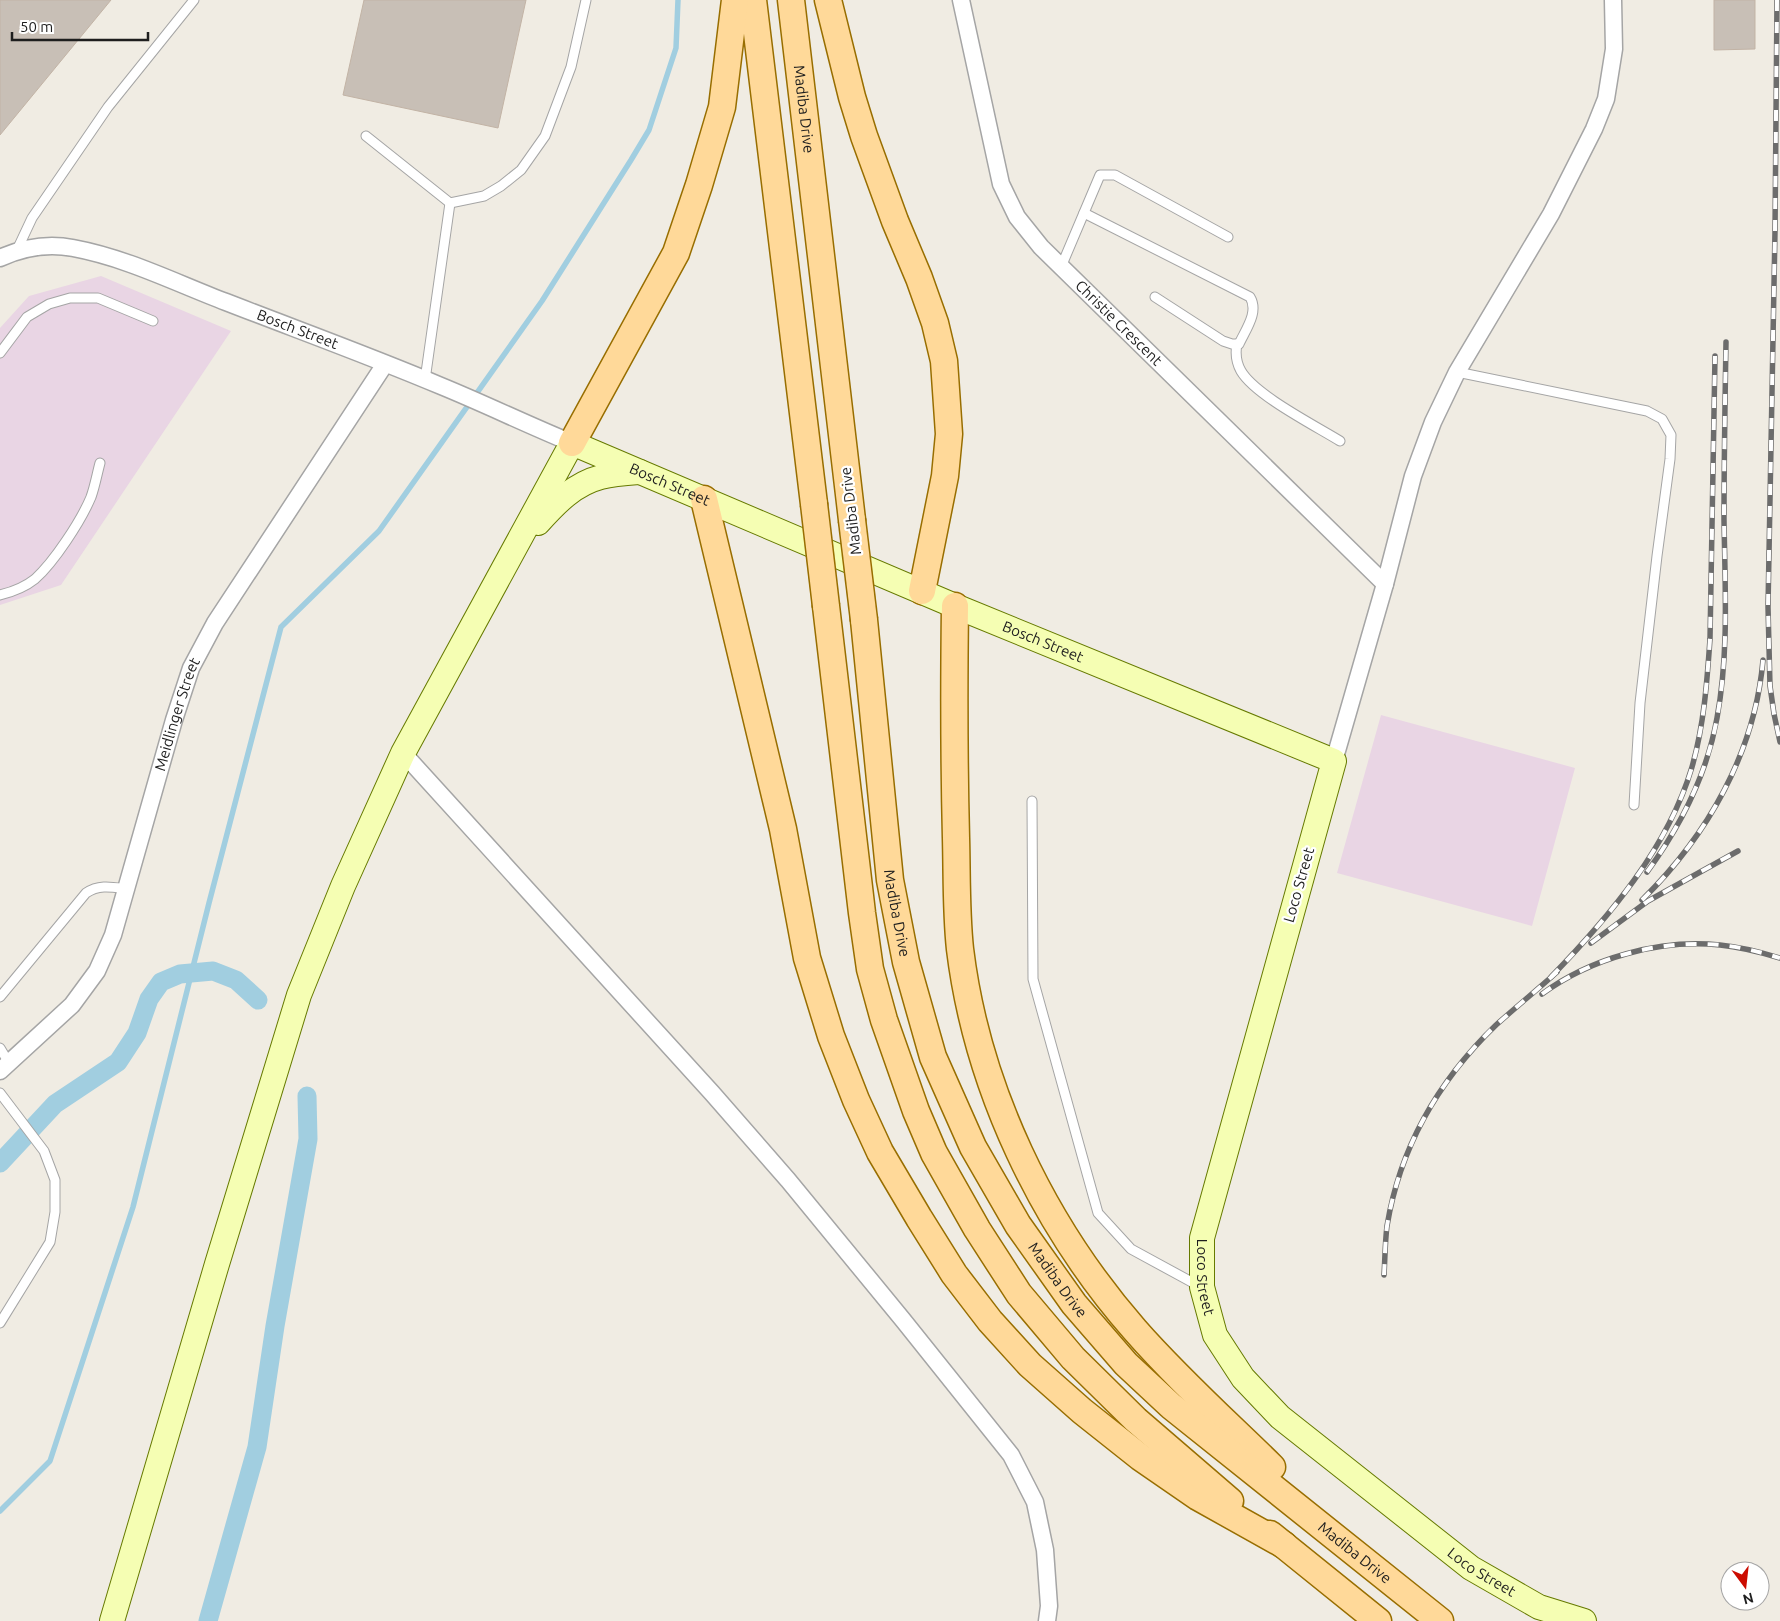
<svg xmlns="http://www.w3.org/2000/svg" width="1780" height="1621" font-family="Ubuntu,sans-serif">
<rect width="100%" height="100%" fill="#f0ece3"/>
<g fill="#e9d5e4">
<path d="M101,276L231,331L61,585L0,605V328L29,296Z"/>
<path d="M1381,715L1575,768L1532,926L1337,873Z"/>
</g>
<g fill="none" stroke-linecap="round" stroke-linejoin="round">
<path stroke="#a1cee0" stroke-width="5.5" d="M0,1511L50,1461L133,1207L209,903L281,627L379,531L542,301L631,160L649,130L676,48L678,0"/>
<g stroke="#a1cee0" stroke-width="19">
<path d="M0,1163L55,1104L118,1062L137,1033L149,999L161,982L180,974L213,971L236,980L258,1000"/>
<path d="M208,1621L257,1447L275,1326L308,1139L307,1096"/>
</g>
</g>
<g fill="#c8bfb6" stroke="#c2b3a5">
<path d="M0,0H111L0,135Z"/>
<path d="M364,0H526L498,128L343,95Z"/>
<path d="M1714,0H1755V49L1714,50Z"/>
</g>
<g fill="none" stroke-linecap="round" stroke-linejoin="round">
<defs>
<g id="lane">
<path d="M366,136L450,203L484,196L501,186L521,170L545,136L571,67L586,0"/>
<path d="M1084,213L1250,297C1259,312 1246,329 1239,344H1232L1223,341L1155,297"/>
<path d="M17,250L32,218L108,107L194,0"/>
<path d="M1061,267L1100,175H1115L1228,237"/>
<path d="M1237,344C1235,354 1236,362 1241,371C1255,395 1314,425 1340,441"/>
<path d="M0,353L27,317L49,304L70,298H98L153,321"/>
<path d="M1457,372L1647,411L1662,419L1671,435L1670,459L1657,556L1640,703L1634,805"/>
<path d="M425,380L450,203"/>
<path d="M0,595C12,592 25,587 35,579C54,562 81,521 91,497C95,486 97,474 100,463"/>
<path d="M1032,801L1033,979L1098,1213L1131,1249L1199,1286"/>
<path d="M0,997L86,893C99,884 112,887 127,889"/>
<path d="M0,1048L9,1063"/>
<path d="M0,1093L44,1151L55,1180V1212L50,1242L0,1323"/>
</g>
<g id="street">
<path id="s1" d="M961,0L1001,184L1017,217L1041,247L1385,584"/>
<path id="s2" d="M0,258C24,247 47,243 73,248C127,258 176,283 226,302C298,330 370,356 441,386C485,404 528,425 572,443"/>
<path d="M403,753L712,1093L788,1180L903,1320L1011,1455L1035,1502L1045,1550L1049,1606L1047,1621"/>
<path d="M1334,761L1385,584L1413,476L1433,422L1457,372L1551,214L1594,129L1606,99L1614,49L1613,0"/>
<path id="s3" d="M0,1071L72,1005L97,971L113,935L174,720L191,668L215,623L385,364"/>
</g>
<g id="secondary">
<path d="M538,523C556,503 574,484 601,477C613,474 627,473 640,472"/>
<path id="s4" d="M112,1621L217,1264L299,995L343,886L403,753L572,443L955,606L1334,761L1202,1238V1287L1215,1335L1243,1378L1280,1417L1471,1568L1539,1607L1584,1621"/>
</g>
<g id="primary">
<path d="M753,0L814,504"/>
<path id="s5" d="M791,0L852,520"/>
<path d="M828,0L852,97L864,136L895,221L919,278L935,323L944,361L949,434L945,476L922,591"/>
<path d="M572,443L676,253L699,185L722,107L735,0"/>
<path d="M704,499L783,829L807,958L831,1036L856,1100L880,1152L919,1218L954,1274L990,1321L1030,1365L1082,1411L1140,1457L1198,1497L1284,1545"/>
<path d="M826,606L862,913L870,969L884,1020L916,1111L934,1153L977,1229L1019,1294L1073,1358L1136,1420L1230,1501"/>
<path d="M955,606C954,683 954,760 956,838C957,875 956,912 960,949C977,1088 1043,1225 1135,1330C1177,1378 1226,1422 1272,1467"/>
<path id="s6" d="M864,620L890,880L906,962L933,1057L973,1147L1018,1225L1074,1304L1126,1364L1171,1406L1440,1621"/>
<path d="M1270,1534L1378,1621"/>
</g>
</defs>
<use href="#lane" stroke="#a5a5a5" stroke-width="11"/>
<use href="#street" stroke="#a5a5a5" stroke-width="19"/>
<use href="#secondary" stroke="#667a00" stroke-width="26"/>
<use href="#primary" stroke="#986e00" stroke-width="29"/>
<use href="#lane" stroke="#fff" stroke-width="9"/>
<use href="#street" stroke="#fff" stroke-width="16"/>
<use href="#secondary" stroke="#f5feb3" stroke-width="24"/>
<use href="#primary" stroke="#ffd999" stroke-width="26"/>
<defs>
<g id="rail">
<path d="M1777,0L1775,231L1768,607L1770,686L1774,714L1780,742"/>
<path d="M1647,872C1680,827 1707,774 1717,718C1729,653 1725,586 1724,520C1724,461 1725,401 1726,342"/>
<path d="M1642,900C1708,835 1755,752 1763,660"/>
<path d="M1591,943L1648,901L1738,851"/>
<path d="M1551,977C1609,917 1668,848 1692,767C1704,725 1707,682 1710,639L1715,356"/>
<path d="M1542,994C1591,958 1659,939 1720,945C1741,947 1760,952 1780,958"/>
<path d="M1384,1275C1385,1259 1385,1242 1387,1226C1400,1147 1439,1080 1496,1025C1516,1007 1537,990 1557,972"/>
</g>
</defs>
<use href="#rail" stroke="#6c6c6c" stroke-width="5.5"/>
<use href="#rail" stroke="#fff" stroke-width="4" stroke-dasharray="11" stroke-linecap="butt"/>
<defs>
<g id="primary-bridge">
<path d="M814,504L826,606"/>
<path d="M852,520L864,620"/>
</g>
</defs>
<use href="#primary-bridge" stroke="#986e00" stroke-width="29" stroke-linecap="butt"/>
<use href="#primary-bridge" stroke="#ffd999" stroke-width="26"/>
</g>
<g text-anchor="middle" stroke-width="4.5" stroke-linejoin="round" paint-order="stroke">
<g font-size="15" fill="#1e1e1e" stroke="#fff">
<text dy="5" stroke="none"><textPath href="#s5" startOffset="110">Madiba Drive</textPath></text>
<text dy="5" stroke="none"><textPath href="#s1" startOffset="372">Christie Crescent</textPath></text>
<text dy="5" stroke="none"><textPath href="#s2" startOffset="314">Bosch Street</textPath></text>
<text dy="5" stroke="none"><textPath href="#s4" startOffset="1376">Bosch Street</textPath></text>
<text transform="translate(851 511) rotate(-97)" y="5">Madiba Drive</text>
<text dy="5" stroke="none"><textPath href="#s4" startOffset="1781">Bosch Street</textPath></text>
<text dy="5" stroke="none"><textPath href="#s3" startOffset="409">Meidlinger Street</textPath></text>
<text transform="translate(1299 885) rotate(-74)" y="5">Loco Street</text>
<text dy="5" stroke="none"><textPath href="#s6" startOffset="295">Madiba Drive</textPath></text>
<text dy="5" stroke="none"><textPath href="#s4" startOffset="2630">Loco Street</textPath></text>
<text dy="5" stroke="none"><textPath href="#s6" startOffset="700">Madiba Drive</textPath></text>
<text dy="5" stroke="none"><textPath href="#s6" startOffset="1105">Madiba Drive</textPath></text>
<text dy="5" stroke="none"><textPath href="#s4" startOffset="3049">Loco Street</textPath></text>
</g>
</g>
<g transform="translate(1745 1586) rotate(165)"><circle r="24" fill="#ffffff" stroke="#a5a5a5"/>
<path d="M0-4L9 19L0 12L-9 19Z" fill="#cc0c00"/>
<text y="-8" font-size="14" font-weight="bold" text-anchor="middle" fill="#1e1e1e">N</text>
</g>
<path d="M12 32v8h136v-8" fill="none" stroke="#1e1e1e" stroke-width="2.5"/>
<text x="20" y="32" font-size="15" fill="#1e1e1e" stroke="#ffffff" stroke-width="4" paint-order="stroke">50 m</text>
</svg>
